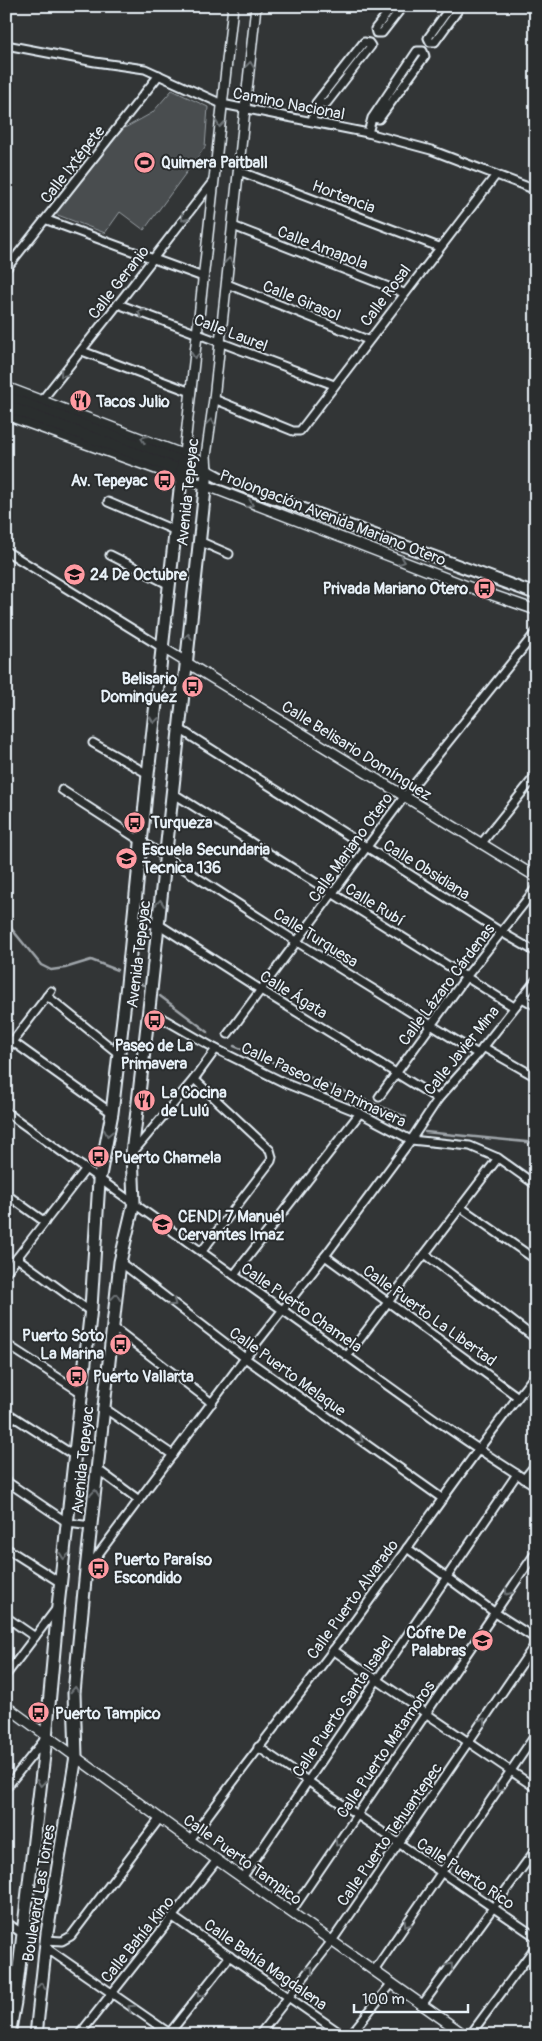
<svg xmlns="http://www.w3.org/2000/svg" width="542" height="2041" font-family="Pangolin,sans-serif">
<rect width="100%" height="100%" fill="#323536"/>
<filter id="ink" filterUnits="userSpaceOnUse"><feTurbulence type="fractalNoise" baseFrequency=".02" numOctaves="2"/><feDisplacementMap in="SourceGraphic" scale="10" xChannelSelector="R" yChannelSelector="G"/><feConvolveMatrix kernelMatrix="1 2 1 2 8 2 1 2 1" color-interpolation-filters="sRGB"/></filter>
<g filter="url(#ink)">
<path fill="#494d4f" stroke="#989fa4" d="M172,90L208,107L205,147L144,230L120,212L105,233L55,214L123,129L152,113Z"/>
<g fill="none" stroke-linecap="round" stroke-linejoin="round">
<g stroke="#9fa5aa" stroke-width="2.5">
<path d="M6,922L41,965L51,970L65,968L91,960L117,970"/>
<path d="M132,979L143,985"/>
<path d="M160,996L208,1032"/>
<path d="M234,1046L406,1117"/>
<path d="M425,1132L536,1143"/>
</g>
<defs>
<g id="minor">
<path d="M393,6L375,29L376,33H382L403,6"/>
<path d="M451,6L428,38L430,42H435L461,6"/>
<path d="M6,45L95,62L145,69L222,104L368,133L431,150L536,190"/>
<path d="M312,121L316,103L364,42L369,43L371,46L326,104L316,103"/>
<path d="M368,133L372,118L417,51H423L425,56L379,119L372,118"/>
<path d="M239,171L439,247"/>
<path d="M47,220L203,277"/>
<path d="M233,226L404,293"/>
<path d="M6,269L159,75"/>
<path d="M227,284L368,340"/>
<path d="M118,304L334,385"/>
<path d="M82,351L191,392"/>
<path d="M214,399L293,431H300L496,175"/>
<path d="M42,400L118,304L214,180"/>
<path d="M108,502L176,531"/>
<path d="M199,541L229,554"/>
<path d="M6,551L163,648"/>
<path d="M110,555L170,585"/>
<path d="M178,728L501,932L536,952"/>
<path d="M93,743L148,774"/>
<path d="M62,790L297,942L478,1054"/>
<path d="M171,792L514,1007"/>
<path d="M481,844L536,775"/>
<path d="M132,923L158,924L261,990L438,1099"/>
<path d="M47,996L119,1054"/>
<path d="M522,998L536,1006"/>
<path d="M148,1010L216,1049L287,1084L360,1113L411,1140L470,1146L498,1158L536,1185"/>
<path d="M228,1034L404,797L536,632"/>
<path d="M6,1037L112,1113"/>
<path d="M483,1047L536,1077"/>
<path d="M6,1050L51,991"/>
<path d="M194,1079L270,1150L272,1157L271,1161L202,1251"/>
<path d="M379,1097L466,977L536,888"/>
<path d="M6,1112C105,1184 205,1255 305,1326C381,1380 456,1437 536,1486"/>
<path d="M134,1151L194,1079L216,1049"/>
<path d="M6,1194L45,1222"/>
<path d="M460,1207L536,1260"/>
<path d="M425,1254L536,1339"/>
<path d="M325,1256L518,1397"/>
<path d="M17,1258L91,1312"/>
<path d="M120,1262L245,1358L443,1499"/>
<path d="M6,1272L85,1170"/>
<path d="M234,1275L360,1113"/>
<path d="M113,1327L212,1403"/>
<path d="M6,1344L82,1393"/>
<path d="M347,1356L498,1158"/>
<path d="M104,1408L173,1455"/>
<path d="M6,1412L75,1456"/>
<path d="M97,1469L139,1500"/>
<path d="M524,1479L536,1464"/>
<path d="M6,1481L68,1523L91,1526"/>
<path d="M6,1548L61,1583"/>
<path d="M407,1548L494,1612L536,1639"/>
<path d="M88,1568L245,1358L325,1256L411,1140L438,1099L478,1054L536,980"/>
<path d="M6,1617L35,1637"/>
<path d="M333,1650L536,1788"/>
<path d="M6,1675L56,1609"/>
<path d="M258,1747L536,1937"/>
<path d="M6,1788L45,1739"/>
<path d="M190,1840C237,1775 286,1713 334,1649C402,1558 465,1463 536,1374"/>
<path d="M242,1878L517,1474"/>
<path d="M291,1912L536,1552"/>
<path d="M173,1917L343,2035"/>
<path d="M6,1922L23,1934"/>
<path d="M46,1940L62,1941L71,1936L160,1818"/>
<path d="M45,1947L172,2035"/>
<path d="M374,1971L536,1734"/>
<path d="M422,2005L536,1849"/>
<path d="M79,2035L217,1860"/>
<path d="M168,2035L230,1956"/>
<path d="M259,2035L332,1941L536,1643"/>
<path d="M350,2035L392,1983"/>
<path d="M470,2035L536,1946"/>
</g>
<g id="tertiary">
<path d="M6,387L206,463"/>
<path d="M6,415L181,478L205,485L472,588L536,610"/>
<path d="M183,463L233,6"/>
<path d="M207,471L206,456L214,399L256,6"/>
<path d="M163,648L536,877"/>
<path d="M6,1706L217,1860L465,2035"/>
</g>
<path id="secondary" d="M207,471L222,479L536,594"/>
<g id="primary">
<path d="M6,397L207,471L150,1000L132,1153L134,1203L120,1262L86,1570L74,1693L76,1756L47,1933L36,2035"/>
<path d="M6,406L188,473"/>
<path d="M9,2035L15,2002L46,1738L58,1606L91,1308L99,1181L112,1113L127,984L148,774L183,463"/>
</g>
</defs>
<use href="#minor" stroke="#e8f1f8" stroke-width="11"/>
<use href="#tertiary" stroke="#e8f1f8" stroke-width="12"/>
<use href="#secondary" stroke="#e8f1f8" stroke-width="14"/>
<use href="#primary" stroke="#e8f1f8" stroke-width="15"/>
<use href="#minor" stroke="#2a2d2e" stroke-width="7"/>
<use href="#tertiary" stroke="#2a2d2e" stroke-width="9"/>
<use href="#secondary" stroke="#2a2d2e" stroke-width="10"/>
<use href="#primary" stroke="#2a2d2e" stroke-width="11"/>
</g>
<defs><path id="oneway-chevron" d="M-2-3.5L2.5 0L-2 3.5" fill="none" stroke-width="1.6" stroke-linecap="round" stroke-linejoin="round" transform="scale(1.25)"/></defs>
<g stroke="#6c7275">
<use href="#oneway-chevron" transform="translate(250 65) rotate(-84)"/>
<use href="#oneway-chevron" transform="translate(220 124) rotate(96)"/>
<use href="#oneway-chevron" transform="translate(184 218) rotate(127)"/>
<use href="#oneway-chevron" transform="translate(229 261) rotate(-84)"/>
<use href="#oneway-chevron" transform="translate(141 313) rotate(-159)"/>
<use href="#oneway-chevron" transform="translate(195 355) rotate(96)"/>
<use href="#oneway-chevron" transform="translate(63 374) rotate(130)"/>
<use href="#oneway-chevron" transform="translate(211 422) rotate(-82)"/>
<use href="#oneway-chevron" transform="translate(144 439) rotate(-159)"/>
<use href="#oneway-chevron" transform="translate(250 504) rotate(22)"/>
<use href="#oneway-chevron" transform="translate(402 561) rotate(21)"/>
<use href="#oneway-chevron" transform="translate(188 637) rotate(-84)"/>
<use href="#oneway-chevron" transform="translate(154 720) rotate(97)"/>
<use href="#oneway-chevron" transform="translate(160 903) rotate(-85)"/>
<use href="#oneway-chevron" transform="translate(108 1133) rotate(101)"/>
<use href="#oneway-chevron" transform="translate(116 1297) rotate(-84)"/>
<use href="#oneway-chevron" transform="translate(173 1303) rotate(37)"/>
<use href="#oneway-chevron" transform="translate(360 1440) rotate(35)"/>
<use href="#oneway-chevron" transform="translate(95 1493) rotate(-84)"/>
<use href="#oneway-chevron" transform="translate(64 1556) rotate(96)"/>
<use href="#oneway-chevron" transform="translate(508 1592) rotate(125)"/>
<use href="#oneway-chevron" transform="translate(75 1690) rotate(-87)"/>
<use href="#oneway-chevron" transform="translate(483 1721) rotate(-56)"/>
<use href="#oneway-chevron" transform="translate(41 1783) rotate(97)"/>
<use href="#oneway-chevron" transform="translate(499 1789) rotate(124)"/>
<use href="#oneway-chevron" transform="translate(338 1843) rotate(124)"/>
<use href="#oneway-chevron" transform="translate(407 1924) rotate(125)"/>
<use href="#oneway-chevron" transform="translate(450 1966) rotate(-54)"/>
<use href="#oneway-chevron" transform="translate(310 1969) rotate(-52)"/>
<use href="#oneway-chevron" transform="translate(41 1986) rotate(-84)"/>
<use href="#oneway-chevron" transform="translate(200 1994) rotate(128)"/>
<use href="#oneway-chevron" transform="translate(131 2008) rotate(-146)"/>
</g>
</g>
<defs>
<symbol id="stadium-disc" viewBox="-11 -11 22 22"><circle r="9.5" fill="#ff9aa2" stroke="#2a2d2e"/><path d="M0-5a6.5 5 0 1 0 0 10a6.5 5 0 1 0 0-10ZM-3.5-1.8h7v3.6h-7Z" fill="#111"/></symbol>
<symbol id="restaurant-disc" viewBox="-11 -11 22 22"><circle r="9.5" fill="#ff9aa2" stroke="#2a2d2e"/><path d="M-5-6h1v4h1v-4h1v4h1v-4h1v5L-1.5 .5V6h-2V.5L-5-1ZM5-6V6H3V1.5H1.5Q1.5-4 5-6Z" fill="#111"/></symbol>
<symbol id="bus-disc" viewBox="-11 -11 22 22"><circle r="9.5" fill="#ff9aa2" stroke="#2a2d2e"/><path d="M-5-6H5V4H4V6H2V4H-2V6H-4V4H-5ZM-3.5-4V0h7V-4ZM-3.5 1.2v1.5H-2V1.2ZM2 1.2v1.5H3.5V1.2Z" fill="#111"/></symbol>
<symbol id="school-disc" viewBox="-11 -11 22 22"><circle r="9.5" fill="#ff9aa2" stroke="#2a2d2e"/><path d="M0-5L7-2L0 1L-7-2ZM-4 1L0 2.5L4 1V4Q0 6-4 4Z" fill="#111"/></symbol>
</defs>
<g fill-rule="evenodd">
<use href="#stadium-disc" x="132" y="150" width="25" height="25"/>
<use href="#restaurant-disc" x="68" y="388" width="25" height="25"/>
<use href="#bus-disc" x="152" y="468" width="25" height="25"/>
<use href="#school-disc" x="62" y="562" width="25" height="25"/>
<use href="#bus-disc" x="472" y="576" width="25" height="25"/>
<use href="#bus-disc" x="180" y="674" width="25" height="25"/>
<use href="#bus-disc" x="122" y="810" width="25" height="25"/>
<use href="#school-disc" x="114" y="846" width="25" height="25"/>
<use href="#bus-disc" x="142" y="1008" width="25" height="25"/>
<use href="#restaurant-disc" x="132" y="1088" width="25" height="25"/>
<use href="#bus-disc" x="86" y="1144" width="25" height="25"/>
<use href="#school-disc" x="150" y="1212" width="25" height="25"/>
<use href="#bus-disc" x="108" y="1332" width="25" height="25"/>
<use href="#bus-disc" x="64" y="1364" width="25" height="25"/>
<use href="#bus-disc" x="86" y="1556" width="25" height="25"/>
<use href="#school-disc" x="470" y="1628" width="25" height="25"/>
<use href="#bus-disc" x="26" y="1700" width="25" height="25"/>
</g>
<g text-anchor="middle" stroke-width="4" stroke-linejoin="round" paint-order="stroke">
<g font-size="16" fill="#e8f1f8" stroke="#2a2d2e">
<text transform="translate(289 103) rotate(11)" y="6">Camino Nacional</text>
<text transform="translate(72 164) rotate(-52)" y="6">Calle Ixtépete</text>
<text transform="translate(344 196) rotate(21)" y="6">Hortencia</text>
<text transform="translate(323 247) rotate(21)" y="6">Calle Amapola</text>
<text transform="translate(118 282) rotate(-52)" y="6">Calle Geranio</text>
<text transform="translate(385 295) rotate(-53)" y="6">Calle Rosal</text>
<text transform="translate(302 300) rotate(22)" y="6">Calle Girasol</text>
<text transform="translate(231 332) rotate(21)" y="6">Calle Laurel</text>
<text transform="translate(187 492) rotate(-84)" y="6">Avenida Tepeyac</text>
<text transform="translate(333 517) rotate(21)" y="6">Prolongación Avenida Mariano Otero</text>
<text transform="translate(357 750) rotate(32)" y="6">Calle Belisario Domínguez</text>
<text transform="translate(350 847) rotate(-54)" y="6">Calle Mariano Otero</text>
<text transform="translate(427 869) rotate(32)" y="6">Calle Obsidiana</text>
<text transform="translate(375 904) rotate(32)" y="6">Calle Rubí</text>
<text transform="translate(316 937) rotate(32)" y="6">Calle Turquesa</text>
<text transform="translate(138 954) rotate(-83)" y="6">Avenida Tepeyac</text>
<text transform="translate(446 984) rotate(-53)" y="6">Calle Lázaro Cárdenas</text>
<text transform="translate(294 994) rotate(32)" y="6">Calle Ágata</text>
<text transform="translate(461 1050) rotate(-51)" y="6">Calle Javier Mina</text>
<text transform="translate(324 1084) rotate(25)" y="6">Calle Paseo de la Primavera</text>
<text transform="translate(302 1307) rotate(35)" y="6">Calle Puerto Chamela</text>
<text transform="translate(430 1315) rotate(36)" y="6">Calle Puerto La Libertad</text>
<text transform="translate(288 1371) rotate(36)" y="6">Calle Puerto Melaque</text>
<text transform="translate(82 1460) rotate(-84)" y="6">Avenida Tepeyac</text>
<text transform="translate(352 1599) rotate(-54)" y="6">Calle Puerto Alvarado</text>
<text transform="translate(342 1706) rotate(-56)" y="6">Calle Puerto Santa Isabel</text>
<text transform="translate(385 1749) rotate(-56)" y="6">Calle Puerto Matamoros</text>
<text transform="translate(389 1834) rotate(-55)" y="6">Calle Puerto Tehuantepec</text>
<text transform="translate(243 1859) rotate(36)" y="6">Calle Puerto Tampico</text>
<text transform="translate(466 1873) rotate(34)" y="6">Calle Puerto Rico</text>
<text transform="translate(38 1893) rotate(-81)" y="6">Boulevard Las Torres</text>
<text transform="translate(137 1939) rotate(-51)" y="6">Calle Bahía Kino</text>
<text transform="translate(266 1964) rotate(35)" y="6">Calle Bahía Magdalena</text>
</g>
<g font-size="16" font-weight="bold" fill="#e8f1f8" stroke="#2a2d2e" text-anchor="start">
<text x="161" y="168">Quimera Paitball</text>
<text x="96" y="407">Tacos Julio</text>
<text x="148" y="486" text-anchor="end">Av. Tepeyac</text>
<text x="90" y="580">24 De Octubre</text>
<text x="468" y="594" text-anchor="end">Privada Mariano Otero</text>
<text x="177" y="684" text-anchor="end">Belisario<tspan x="177" dy="18">Dominguez</tspan></text>
<text x="151" y="828">Turqueza</text>
<text x="142" y="855">Escuela Secundaria<tspan x="142" dy="18">Tecnica 136</tspan></text>
<text x="154" y="1051" text-anchor="middle">Paseo de La<tspan x="154" dy="18">Primavera</tspan></text>
<text x="161" y="1098">La Cocina<tspan x="161" dy="18">de Lulú</tspan></text>
<text x="114" y="1163">Puerto Chamela</text>
<text x="178" y="1222">CENDI 7 Manuel<tspan x="178" dy="18">Cervantes Imaz</tspan></text>
<text x="104" y="1341" text-anchor="end">Puerto Soto<tspan x="104" dy="18">La Marina</tspan></text>
<text x="93" y="1382">Puerto Vallarta</text>
<text x="114" y="1565">Puerto Paraíso<tspan x="114" dy="18">Escondido</tspan></text>
<text x="466" y="1638" text-anchor="end">Cofre De<tspan x="466" dy="18">Palabras</tspan></text>
<text x="55" y="1719">Puerto Tampico</text>
</g>
</g>
<rect width="542" height="2041" fill="none" stroke="#2a2d2e" stroke-width="25"/>
<rect x="12" y="12" width="517" height="2016" fill="none" stroke="#e8f1f8" stroke-width="2" filter="url(#ink)"/>
<path d="M354 2004v8h114v-8" fill="none" stroke="#e8f1f8" stroke-width="2.5"/>
<text x="362" y="2004" font-size="15" fill="#e8f1f8" stroke="#2a2d2e" stroke-width="4" paint-order="stroke">100 m</text>
</svg>
